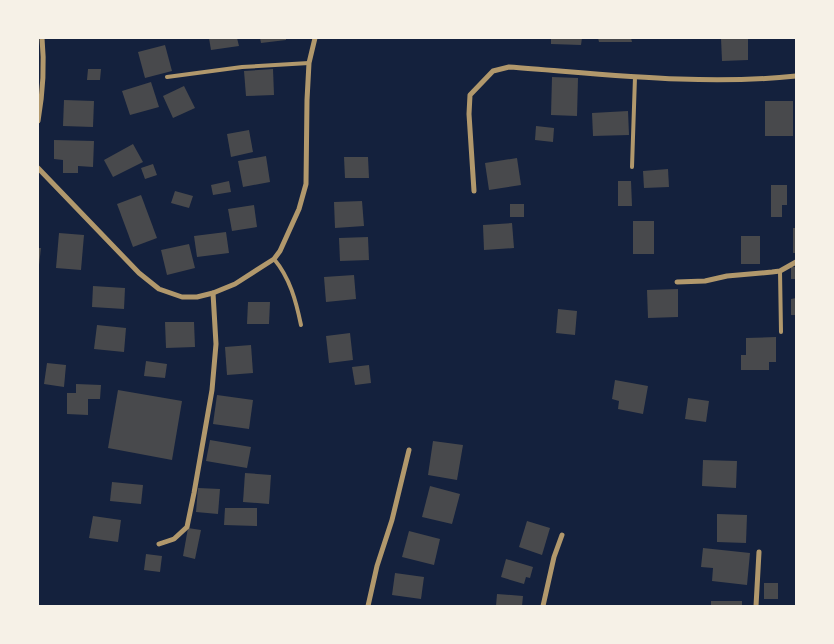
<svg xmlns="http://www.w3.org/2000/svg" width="834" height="644" font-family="Rubik,sans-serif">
<rect width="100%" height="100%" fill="#14213d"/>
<g fill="#48494c">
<path d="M209,38H237L239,46L211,50Z"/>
<path d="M260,38H286V40L261,43Z"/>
<path d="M551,38H582L581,45L551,44Z"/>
<path d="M598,38H631L632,42H599Z"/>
<path d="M721,38H748V60L722,61Z"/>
<path d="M165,45L172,71L145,78L138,52Z"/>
<path d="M88,69H101L100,80H87Z"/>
<path d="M273,69L274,95L246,96L244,71Z"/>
<path d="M552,77L578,78L577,116L551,115Z"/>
<path d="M151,82L159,107L130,115L122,91Z"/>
<path d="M184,86L195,108L173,118L163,96Z"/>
<path d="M64,100L94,101L93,127L63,126Z"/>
<rect x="765" y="101" width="28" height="35"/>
<path d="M628,111L629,135L593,136L592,113Z"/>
<path d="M536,126L554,128L553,142L535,140Z"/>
<path d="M249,130L253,152L231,157L227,134Z"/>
<path d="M54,140L94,141L93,167L78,166V173H63V160L54,159Z"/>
<path d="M133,144L143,162L113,177L104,160Z"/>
<path d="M266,156L270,182L243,187L238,161Z"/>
<path d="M344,157H368L369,178H345Z"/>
<path d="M517,158L521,185L489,190L485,163Z"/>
<path d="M153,164L157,175L145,179L141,168Z"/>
<path d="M668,169L669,187L644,188L643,171Z"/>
<path d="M229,181L231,192L213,195L211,185Z"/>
<path d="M618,181H631L632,206H618Z"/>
<path d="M771,185H787V205H782V217H771Z"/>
<path d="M175,191L193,196L189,208L171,203Z"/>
<path d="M141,195L157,238L133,247L117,204Z"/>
<path d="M362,201L364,226L335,228L334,202Z"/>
<rect x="510" y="204" width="14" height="13"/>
<path d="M254,205L257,227L232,231L228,209Z"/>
<rect x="633" y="221" width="21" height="33"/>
<path d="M512,223L514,248L484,250L483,225Z"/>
<rect x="793" y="228" width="3" height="25"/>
<path d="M226,232L229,253L197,257L194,236Z"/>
<path d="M59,233L84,235L81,270L56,268Z"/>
<rect x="741" y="236" width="19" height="28"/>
<path d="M368,237L369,260L340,261L339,238Z"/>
<path d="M189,244L195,268L167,275L161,250Z"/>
<path d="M38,248H41L39,265H38Z"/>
<rect x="791" y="267" width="5" height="12"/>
<path d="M354,275L356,299L326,302L324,277Z"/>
<path d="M93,286L125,288L124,309L92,307Z"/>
<path d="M678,289V317L648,318L647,290Z"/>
<path d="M796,298V315H791V299Z"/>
<path d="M248,302H270L269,324H247Z"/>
<path d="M558,309L577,311L575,335L556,333Z"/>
<path d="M165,322H194L195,347L166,348Z"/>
<path d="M97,325L126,328L124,352L94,349Z"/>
<path d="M350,333L353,360L329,363L326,336Z"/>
<path d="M776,337V362H769V370H741V355H746V338Z"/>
<path d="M251,345L253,373L227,375L225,347Z"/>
<path d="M146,361L167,364L165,378L144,376Z"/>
<path d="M47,363L66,365L64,387L44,384Z"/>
<path d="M369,365L371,383L355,385L352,367Z"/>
<path d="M615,380L648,386L643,414L618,409L619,401L612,399Z"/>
<path d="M76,384L101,385L100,399H88V415L67,414V393H76Z"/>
<path d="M118,390L182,401L172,460L108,448Z"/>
<path d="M217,395L253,400L249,429L213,424Z"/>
<path d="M688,398L709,401L706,422L685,419Z"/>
<path d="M210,440L251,447L247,468L206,461Z"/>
<path d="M433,441L463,445L457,480L428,475Z"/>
<path d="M703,460L737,461L736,488L702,486Z"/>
<path d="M245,473L271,475L269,504L243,502Z"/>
<path d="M112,482L143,485L141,504L110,501Z"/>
<path d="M430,486L460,494L452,524L422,517Z"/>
<path d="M198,488L220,489L218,514L196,512Z"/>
<path d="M225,508H257V526L224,525Z"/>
<path d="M717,514L747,515L746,543L717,542Z"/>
<path d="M93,516L121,520L118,542L89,538Z"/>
<path d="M527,521L550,528L542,555L519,547Z"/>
<path d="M188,528L201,530L195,559L183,556Z"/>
<path d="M409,531L440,539L434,565L402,557Z"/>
<path d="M703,548L750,553L747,585L712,581L713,568L701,567Z"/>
<path d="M146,554L162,556L160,572L144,570Z"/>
<path d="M506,559L533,567L530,578L526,577L524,584L501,577Z"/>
<path d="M395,573L424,577L421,599L392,595Z"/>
<rect x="764" y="583" width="14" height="16"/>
<path d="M497,594L523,596L522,606H496Z"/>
<rect x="711" y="601" width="31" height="5"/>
</g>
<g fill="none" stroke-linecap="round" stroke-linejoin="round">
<g stroke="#b1986c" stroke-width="4">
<path d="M167,77L242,67L309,63"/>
<path d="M632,167L635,77"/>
<path d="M274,259C290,278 296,301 301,325"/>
<path d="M780,271L781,332"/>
</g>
<g stroke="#b1986c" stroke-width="5">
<path d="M38,121C43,92 45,68 42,38"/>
<path d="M38,168L139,273L159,289L182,297H197L213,293L235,284L274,259L280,251L299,209L306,184L307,100L309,63L315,38"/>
<path d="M474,191L469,114L470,95L493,71L509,67C605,74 701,86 796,76"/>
<path d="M677,282L705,281L727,276L772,272L780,271L796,262"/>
<path d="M159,544L174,539L187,527L194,493L212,390L216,344L213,293"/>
<path d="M368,606L377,566L392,520L409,450"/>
<path d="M543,606L554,557L562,535"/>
<path d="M756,606L759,552"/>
</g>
</g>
<rect width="834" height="644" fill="none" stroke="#f6f1e7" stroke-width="78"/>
</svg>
